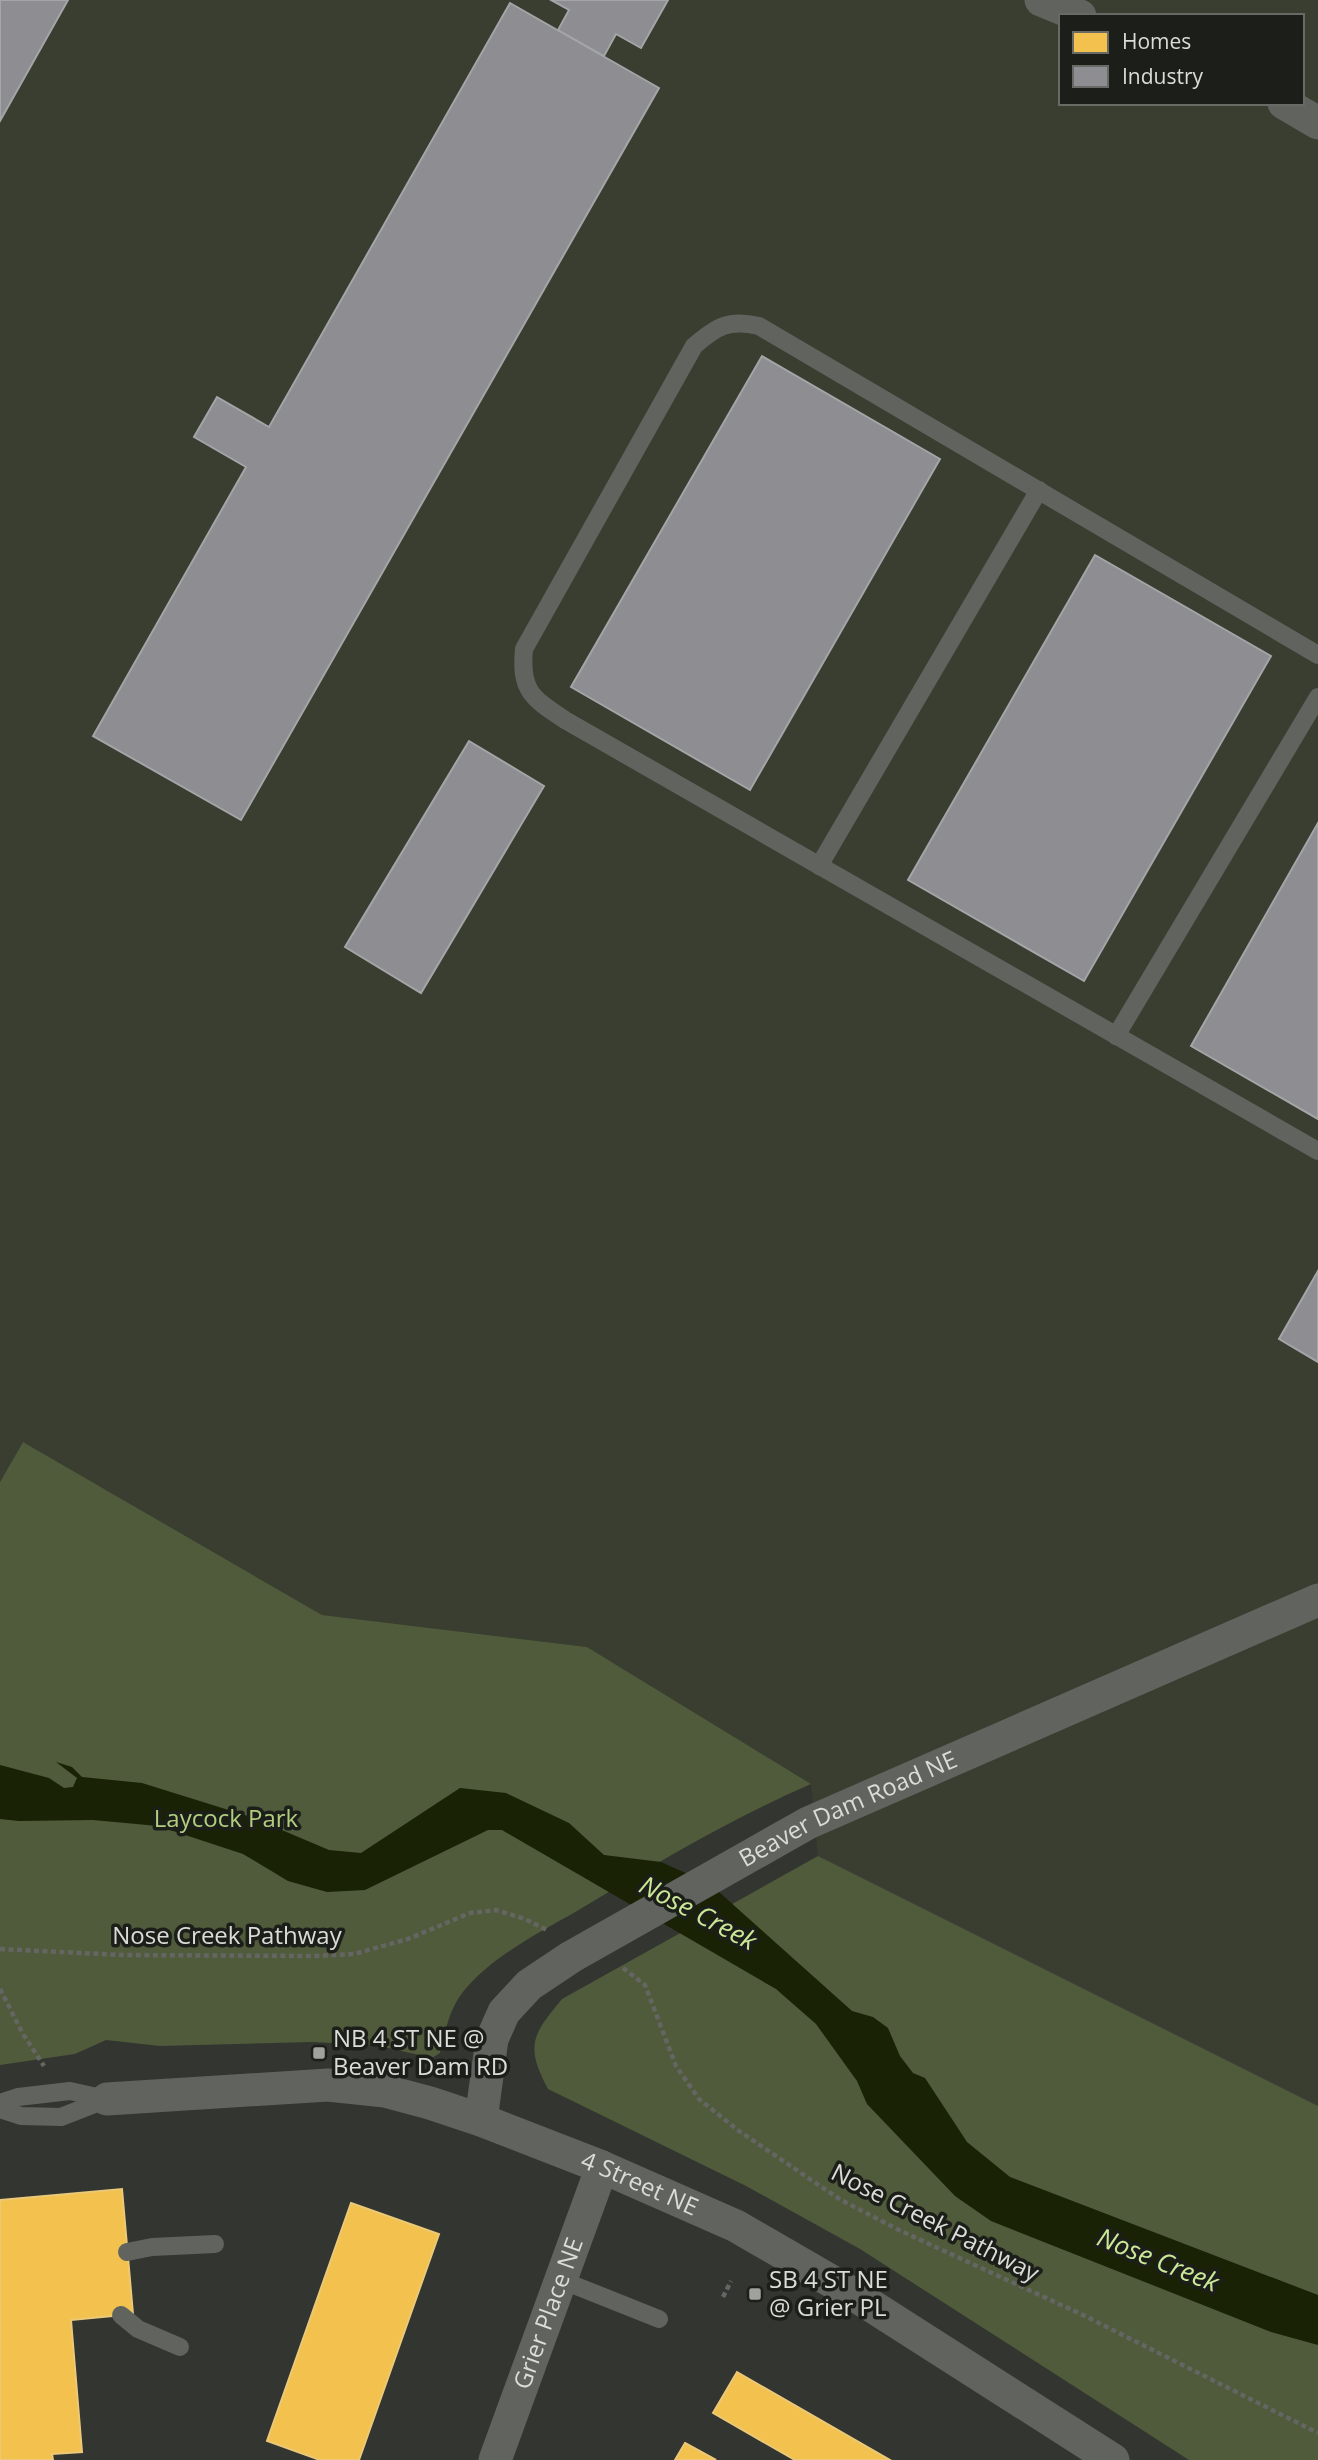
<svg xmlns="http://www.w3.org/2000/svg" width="1318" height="2460" font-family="'Open Sans',sans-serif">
<rect width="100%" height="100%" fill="#333530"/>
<path fill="#393e31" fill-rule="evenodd" d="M0,0H1318V2106L818,1856L811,1784L587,1647L322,1615L23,1442L0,1482ZM1061,16H1302V103H1061Z"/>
<g fill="#4f5b3a">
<path d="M23,1442L322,1615L587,1647L811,1784C730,1819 653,1865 577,1911C539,1933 498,1953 468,1986C450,2005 446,2028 440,2053L432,2058L375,2045L312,2042L160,2046L106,2040L75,2054L0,2065V1482Z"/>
<path d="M818,1856L1318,2106V2460H1189L860,2249L746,2186L548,2089C525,2046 532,2035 562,1999Z"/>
</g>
<path fill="#192204" d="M56,1762L72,1767L82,1777L142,1783L251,1817L329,1850L361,1853L460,1788L506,1793L569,1823L604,1855L661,1862L710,1884L852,2011L873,2017L888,2028L900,2056L913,2073L925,2078L967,2142L1010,2177L1318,2295V2345L1271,2332L991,2221L955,2196L867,2104L857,2081L816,2024L776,1989L502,1830H488L365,1890L327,1892L288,1881L243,1854L158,1826L93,1820L19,1821L0,1819V1765L49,1778L64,1788L73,1787L77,1778Z"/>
<g fill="#f2c14e" stroke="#ebc977" stroke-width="2">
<path d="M122,2189L133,2314L71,2320L82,2452L52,2454L53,2460H0V2200Z"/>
<path d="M351,2203L439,2234L359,2460H320L267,2441Z"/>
<path d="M737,2372L890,2460H795L713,2413Z"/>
<path d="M685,2443L716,2460H675Z"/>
</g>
<g fill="#8d8d92" stroke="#a4a5a7" stroke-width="2">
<path d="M0,0H68L0,121Z"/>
<path d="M551,0H668L641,48L616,34L604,56L558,30L569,10Z"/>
<path d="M510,3L659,88L241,820L93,736L246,467L194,437L217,397L269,427Z"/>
<path d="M762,356L940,459L750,790L571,687Z"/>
<path d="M1095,555L1271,656L1084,981L908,880Z"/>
<path d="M469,741L544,786L421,993L345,947Z"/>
<path d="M1318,823V1119L1191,1046Z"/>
<path d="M1318,1271V1362L1279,1339Z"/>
</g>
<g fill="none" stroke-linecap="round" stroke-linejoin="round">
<g stroke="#656663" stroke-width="4.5" stroke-dasharray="5 3.5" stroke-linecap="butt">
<path d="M0,1949L122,1955L314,1956L354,1954L408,1939L470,1913L496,1910L525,1919L547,1930"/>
<path d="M623,1968L645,1985L676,2066L699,2099L739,2131L841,2200L901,2231L1083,2315L1318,2433"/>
<path d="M0,1989L23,2034L44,2066"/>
<path d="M723,2297L731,2281"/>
</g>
<g stroke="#61635f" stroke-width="18">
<path d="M1318,655L759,326C729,319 717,326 694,346L524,649C520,691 532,698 565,720L1318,1151"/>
<path d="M819,866L1039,490"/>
<path d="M1116,1036L1318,697"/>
<path d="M0,2103L18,2097L70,2091L106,2099"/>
<path d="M0,2109L21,2116L61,2117L107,2099"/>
<path d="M127,2252L152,2247L215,2244"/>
<path d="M561,2280L659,2319"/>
<path d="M121,2315L138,2329L180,2347"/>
</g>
<g stroke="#61635f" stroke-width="33">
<path d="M1041,0L1080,16"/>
<path d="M1284,103L1318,123"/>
<path id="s1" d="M107,2099L328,2085L385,2091L430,2103L481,2120L602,2167L736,2226L850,2292L1113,2460"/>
<path id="s2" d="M481,2120L492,2039L504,2012L529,1985L571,1957L808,1823L1318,1600"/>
<path id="s3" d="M495,2460L602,2167"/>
</g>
</g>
<g fill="#a0a29d" stroke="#1c1e1a" stroke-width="2.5">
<rect x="312" y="2046" width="14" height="14" rx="3.5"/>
<rect x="748" y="2287" width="14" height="14" rx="3.5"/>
</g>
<g text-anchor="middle" stroke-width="7" stroke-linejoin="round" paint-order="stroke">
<g font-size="24" fill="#dadcd7" stroke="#1c1e1a">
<text dy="8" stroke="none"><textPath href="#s2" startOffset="513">Beaver Dam Road NE</textPath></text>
<text x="227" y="1944">Nose Creek Pathway</text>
<text dy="8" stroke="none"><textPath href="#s1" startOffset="550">4 Street NE</textPath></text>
<text transform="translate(935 2223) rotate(27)" y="8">Nose Creek Pathway</text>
<text dy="8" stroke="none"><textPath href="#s3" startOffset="156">Grier Place NE</textPath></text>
</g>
<g font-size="24" fill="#b1cd7d" stroke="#1c1e1a">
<text x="226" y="1827">Laycock Park</text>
</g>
<g font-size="24" fill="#dadcd7" stroke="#1c1e1a" text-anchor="start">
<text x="333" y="2047">NB 4 ST NE @<tspan x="333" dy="28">Beaver Dam RD</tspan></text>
<text x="769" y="2288">SB 4 ST NE<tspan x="769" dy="28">@ Grier PL</tspan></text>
</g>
<g font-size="26" font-style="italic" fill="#cbe897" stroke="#1c1e1a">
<text transform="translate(698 1913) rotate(28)" y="9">Nose Creek</text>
<text transform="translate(1158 2260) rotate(22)" y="9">Nose Creek</text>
</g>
</g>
<rect x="1059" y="14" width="245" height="91" fill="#1c1e1a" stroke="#686a66" stroke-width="2"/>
<rect x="1073" y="32" width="35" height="21" fill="#f2c14e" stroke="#686a66" stroke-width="2"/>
<text x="1122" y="49" font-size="21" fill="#dadcd7">Homes</text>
<rect x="1073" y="66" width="35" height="21" fill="#8d8d92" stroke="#686a66" stroke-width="2"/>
<text x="1122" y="84" font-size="21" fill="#dadcd7">Industry</text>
</svg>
